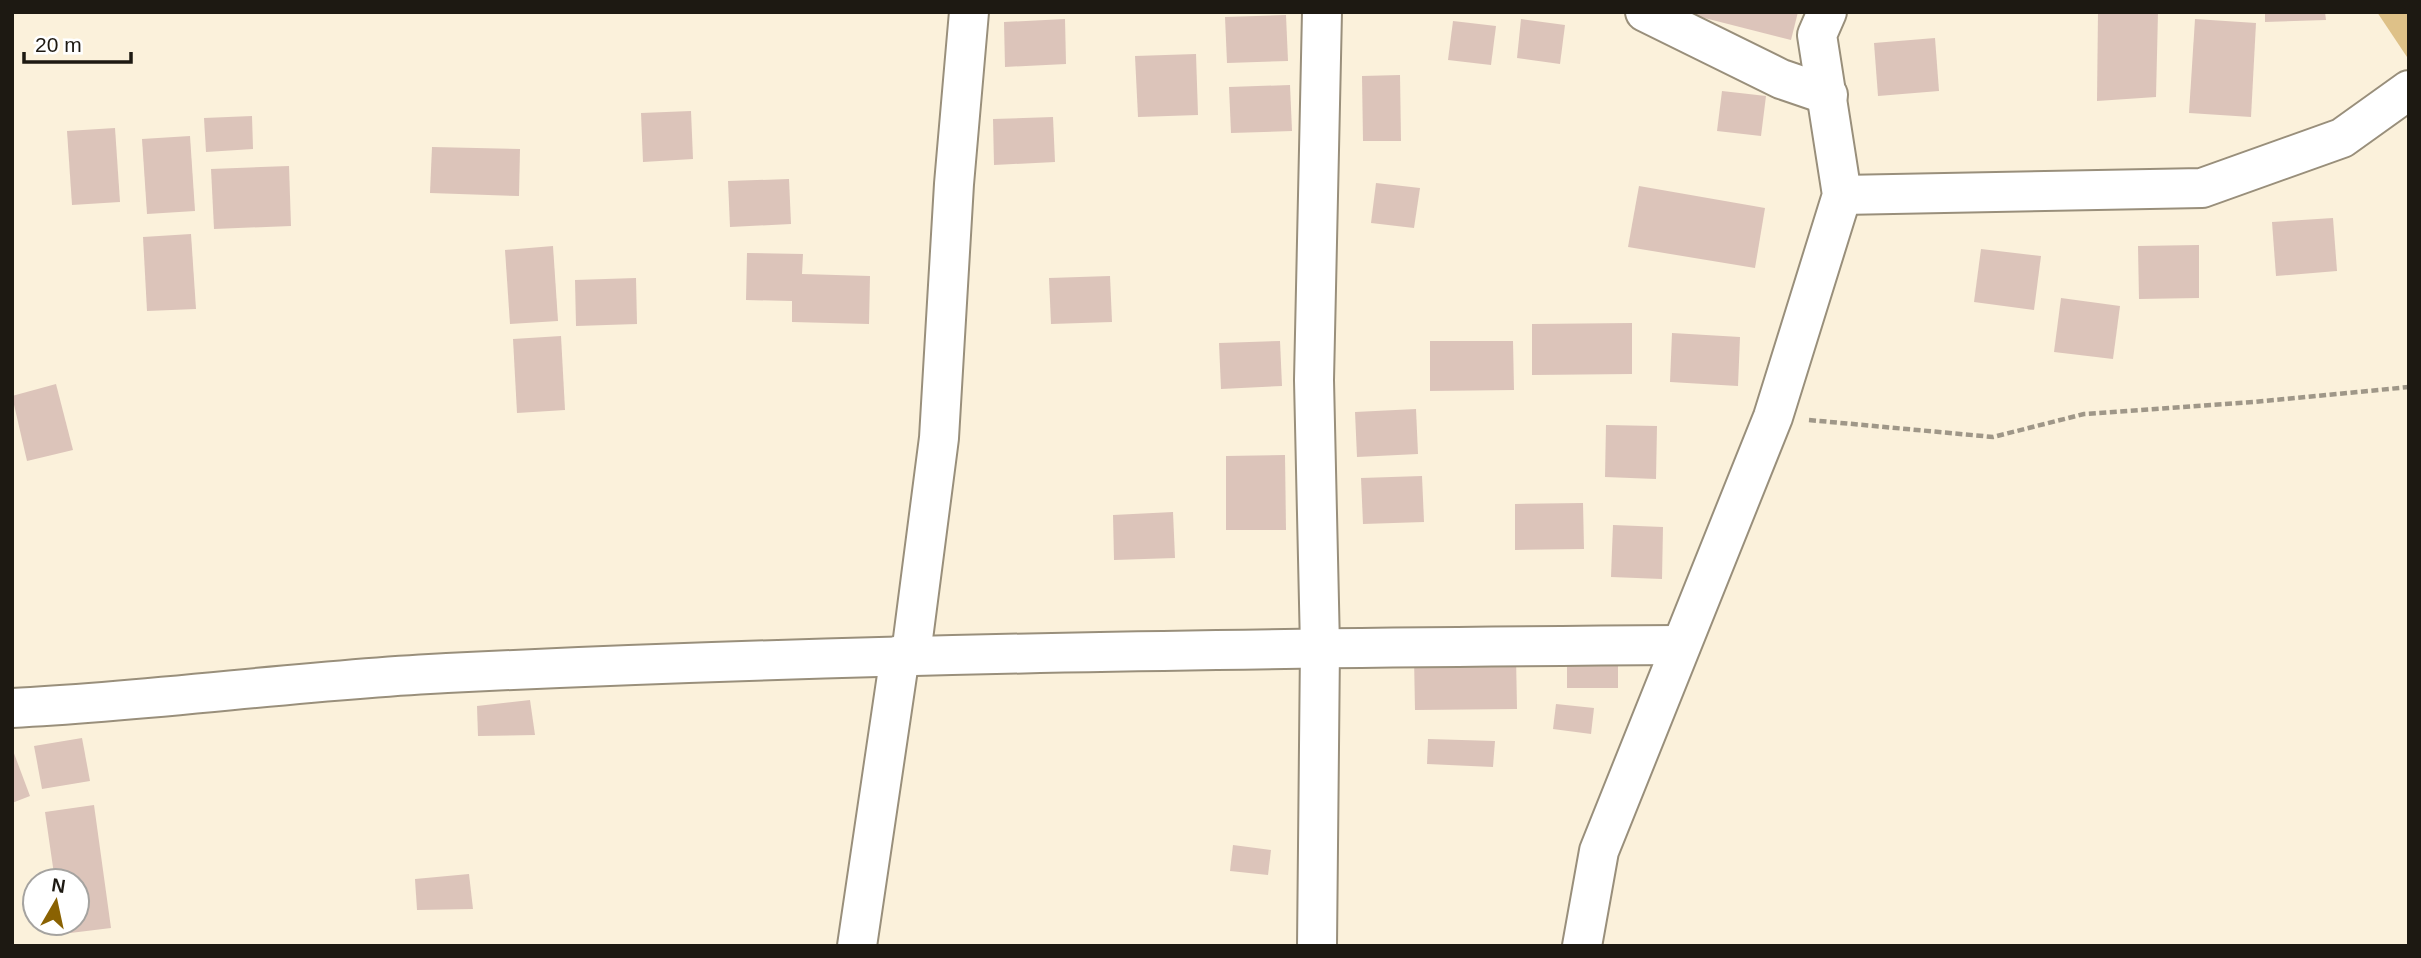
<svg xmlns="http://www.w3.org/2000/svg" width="2421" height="958" font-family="Helvetica,sans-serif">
<rect width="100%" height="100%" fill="#fbf1db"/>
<path fill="#dec188" d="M2377,12H2409V60Z"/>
<g fill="#dcc4ba">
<path d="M1681,12H1798L1791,40Z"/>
<path d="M2098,12H2158L2156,97L2097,101Z"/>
<path d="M2265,12H2325L2326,20L2265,22Z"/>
<path d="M1286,15L1288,61L1227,63L1225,17Z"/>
<path d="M1065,19L1066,64L1005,67L1004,22Z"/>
<path d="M1521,19L1565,25L1560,64L1517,58Z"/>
<path d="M2195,19L2256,23L2251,117L2189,113Z"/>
<path d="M1453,21L1496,26L1491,65L1448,60Z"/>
<path d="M1935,38L1939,91L1878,96L1874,43Z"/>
<path d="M1196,54L1198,115L1138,117L1135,56Z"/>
<path d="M1400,75L1401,141H1363L1362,76Z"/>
<path d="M1290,85L1292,131L1231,133L1229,87Z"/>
<path d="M1722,91L1766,96L1761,136L1717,131Z"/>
<path d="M691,111L693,159L643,162L641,113Z"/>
<path d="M252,116L253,149L206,152L204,118Z"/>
<path d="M1053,117L1055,162L994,165L993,119Z"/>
<path d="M115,128L120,202L72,205L67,131Z"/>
<path d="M190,136L195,211L147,214L142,139Z"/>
<path d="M432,147L520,149L519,196L430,193Z"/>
<path d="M289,166L291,226L214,229L211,169Z"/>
<path d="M789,179L791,224L730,227L728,181Z"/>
<path d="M1376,183L1420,188L1414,228L1371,223Z"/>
<path d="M1639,186L1765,208L1755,268L1628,247Z"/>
<path d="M2333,218L2337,271L2276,276L2272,222Z"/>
<path d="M191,234L196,309L147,311L143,237Z"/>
<path d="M2199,245V298L2139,299L2138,246Z"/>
<path d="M553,246L558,321L510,324L505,250Z"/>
<path d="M1981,249L2041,256L2034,310L1974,302Z"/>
<path d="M747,253L803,254L802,274L870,276L869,324L792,322V301L746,300Z"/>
<path d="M1110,276L1112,322L1051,324L1049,278Z"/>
<path d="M636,278L637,324L576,326L575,280Z"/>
<path d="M2061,298L2120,306L2113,359L2054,352Z"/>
<path d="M1632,323V374L1532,375V324Z"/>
<path d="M1672,333L1740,337L1738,386L1670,382Z"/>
<path d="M561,336L565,410L517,413L513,339Z"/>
<path d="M1280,341L1282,386L1221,389L1219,343Z"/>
<path d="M1430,341H1513L1514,390L1430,391Z"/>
<path d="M56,384L73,450L27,461L12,396Z"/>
<path d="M1416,409L1418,454L1357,457L1355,412Z"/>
<path d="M1606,425L1657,426L1656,479L1605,477Z"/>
<path d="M1285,455L1286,530H1226V456Z"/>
<path d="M1422,476L1424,522L1363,524L1361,478Z"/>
<path d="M1583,503L1584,549L1515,550V504Z"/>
<path d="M1173,512L1175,558L1114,560L1113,515Z"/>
<path d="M1613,525L1663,527L1662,579L1611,577Z"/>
<path d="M1516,656L1517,709L1415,710L1414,657Z"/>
<rect x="1567" y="662" width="51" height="26"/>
<path d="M530,700L535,735L478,736L477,706Z"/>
<path d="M1556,704L1594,708L1591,734L1553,729Z"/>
<path d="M82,738L90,781L42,789L34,746Z"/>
<path d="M1428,739L1495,741L1493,767L1427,764Z"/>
<path d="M12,748L30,796L12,803Z"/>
<path d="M94,805L111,928L62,934L61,923H77V881H55L45,812Z"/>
<path d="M1233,845L1271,850L1268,875L1230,871Z"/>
<path d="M469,874L473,909L417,910L415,879Z"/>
</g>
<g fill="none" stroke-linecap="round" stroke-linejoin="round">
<defs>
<g id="minor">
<path d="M1645,12L1781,79L1828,95"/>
<path d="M1842,195L2202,188L2342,138L2409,90"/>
<path d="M911,654L939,438L954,184L969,12"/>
<path d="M12,708C158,701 302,680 447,673C859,653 1270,648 1681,645"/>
<path d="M1582,946L1599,851L1773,417L1842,195L1817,35L1827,12"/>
</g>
<g id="tertiary">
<path d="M857,946L900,655"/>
<path d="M1317,946L1320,647L1314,380L1322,12"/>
</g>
</defs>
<use href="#minor" stroke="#998f7b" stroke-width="42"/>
<use href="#tertiary" stroke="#998f7b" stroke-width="42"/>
<path stroke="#9f9788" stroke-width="4.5" stroke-dasharray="7 3.5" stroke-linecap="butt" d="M1809,420L1993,437L2084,414L2254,402L2409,387"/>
<use href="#minor" stroke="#fff" stroke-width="38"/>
<use href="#tertiary" stroke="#fff" stroke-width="38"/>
</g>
<rect width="2421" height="958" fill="none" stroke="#1d1912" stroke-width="28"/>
<g transform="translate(56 902) rotate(9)"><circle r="33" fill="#ffffff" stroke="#a5a3a0" stroke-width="2"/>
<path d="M0-5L12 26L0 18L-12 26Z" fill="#8a6202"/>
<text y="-10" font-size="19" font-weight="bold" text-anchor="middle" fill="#1d1912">N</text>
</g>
<path d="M24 52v10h107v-10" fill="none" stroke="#1d1912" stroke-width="3.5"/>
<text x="35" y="52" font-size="21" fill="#1d1912" stroke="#ffffff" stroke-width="5" paint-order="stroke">20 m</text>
</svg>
